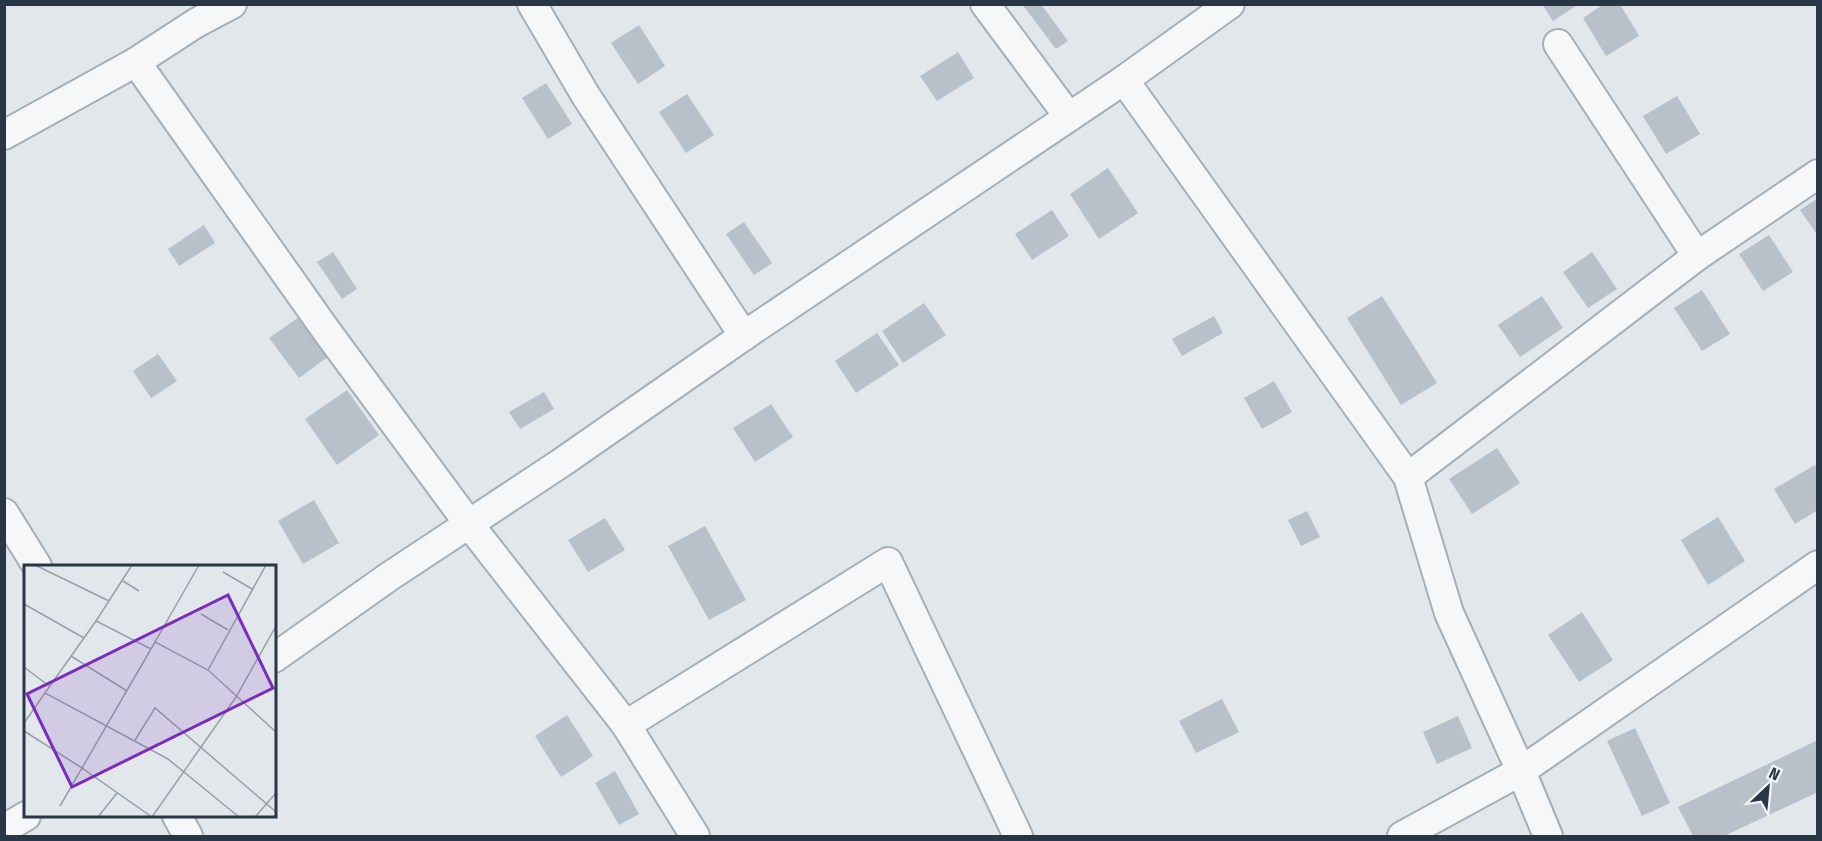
<svg xmlns="http://www.w3.org/2000/svg" width="1822" height="841" font-family="'Fira Sans Condensed',sans-serif">
<rect width="100%" height="100%" fill="#e1e7eb"/>
<g fill="#b8c0ca">
<path d="M1022,4H1041L1068,41L1056,49Z"/>
<path d="M1542,4H1579L1553,21Z"/>
<path d="M1604,4H1620L1639,36L1606,56L1583,18Z"/>
<path d="M639,25L665,66L638,84L611,43Z"/>
<path d="M958,52L974,78L937,101L920,76Z"/>
<path d="M546,83L572,124L548,139L522,98Z"/>
<path d="M687,94L714,135L686,153L659,112Z"/>
<path d="M1677,96L1700,134L1666,154L1643,116Z"/>
<path d="M1108,168L1138,213L1099,239L1070,194Z"/>
<path d="M1818,198V236L1800,210Z"/>
<path d="M1052,210L1069,236L1032,260L1015,234Z"/>
<path d="M744,222L772,263L754,275L726,234Z"/>
<path d="M204,225L215,243L179,266L168,249Z"/>
<path d="M1769,235L1793,272L1763,291L1739,254Z"/>
<path d="M333,252L357,289L342,299L317,262Z"/>
<path d="M1592,252L1617,289L1588,308L1563,272Z"/>
<path d="M1702,290L1730,334L1702,351L1674,308Z"/>
<path d="M1382,296L1437,383L1401,405L1347,318Z"/>
<path d="M1542,296L1563,328L1520,357L1498,325Z"/>
<path d="M924,303L946,335L903,363L882,331Z"/>
<path d="M1214,316L1223,333L1182,356L1172,339Z"/>
<path d="M299,317L329,356L299,378L269,338Z"/>
<path d="M877,333L899,365L856,393L835,361Z"/>
<path d="M158,354L177,381L151,398L133,371Z"/>
<path d="M1274,381L1292,412L1262,429L1244,398Z"/>
<path d="M347,390L379,435L337,465L305,419Z"/>
<path d="M544,392L554,409L520,429L509,412Z"/>
<path d="M771,404L793,437L755,462L733,428Z"/>
<path d="M1497,448L1520,483L1472,514L1449,479Z"/>
<path d="M1815,465L1818,469V510L1795,524L1774,489Z"/>
<path d="M314,500L339,543L303,564L278,521Z"/>
<path d="M1307,511L1320,537L1301,546L1288,520Z"/>
<path d="M1718,517L1745,561L1708,585L1681,540Z"/>
<path d="M605,518L625,550L588,572L568,540Z"/>
<path d="M705,526L746,600L709,620L668,546Z"/>
<path d="M1582,612L1613,660L1579,682L1548,635Z"/>
<path d="M1222,699L1239,732L1196,753L1179,721Z"/>
<path d="M567,715L593,756L561,777L535,736Z"/>
<path d="M1458,716L1472,748L1437,764L1423,732Z"/>
<path d="M1635,728L1670,803L1642,816L1607,741Z"/>
<path d="M1818,740V792L1724,836H1693L1678,807Z"/>
<path d="M615,771L639,814L619,825L595,783Z"/>
</g>
<g fill="none" stroke-linecap="round" stroke-linejoin="round">
<defs>
<g id="minor">
<path d="M232,4L196,23L136,62L328,333L469,524L626,725L695,836"/>
<path d="M532,4L586,96L744,336"/>
<path d="M985,4L1069,117"/>
<path d="M1230,4L1124,80L1408,477L1449,613L1521,771L1548,836"/>
<path d="M1558,44L1697,256"/>
<path d="M4,135L136,62"/>
<path d="M1408,477L1697,256L1818,174"/>
<path d="M4,513L37,566"/>
<path d="M274,658L390,576L561,463L745,335L1124,80"/>
<path d="M626,725L888,562L1018,836"/>
<path d="M177,816L188,836"/>
<path d="M4,829L26,816"/>
<path d="M1402,836L1521,771L1818,565"/>
</g>
</defs>
<use href="#minor" stroke="#a6aeb6" stroke-width="32"/>
<use href="#minor" stroke="#f5f7f9" stroke-width="28"/>
</g>
<g transform="translate(24 565)">
<rect width="252" height="252" fill="#e1e7eb"/>
<path fill="none" stroke="#97a0a9" stroke-width="1.5" d="M11,0L85,36M108,0L72,56L127,84M175,0L131,77L184,105L252,167M199,7L228,24M99,16L115,26M0,39L60,73M177,49L204,65M72,56L21,128L144,194L215,252M131,77L58,203L128,252L212,132L252,61M47,91L103,126M0,102L25,121M184,105L242,0M0,158L21,128M0,166L58,203L36,241M111,175L131,143L252,247M74,252L93,228M231,252L252,228"/>
<path fill="#7b2cbf" fill-opacity="0.15" stroke="#7b2cbf" stroke-width="3" d="M204,30L249,123L48,222L3,129Z"/>
<rect width="252" height="252" fill="none" stroke="#283645" stroke-width="3"/>
</g>
<rect width="1822" height="841" fill="none" stroke="#283645" stroke-width="12"/>
<g transform="translate(1768 787) rotate(26)" stroke="#f2f5f8" stroke-width="4.5" paint-order="stroke">
<path d="M0-4.5L10 22L0 15L-10 22Z" fill="#283645"/>
<text y="-9" font-size="16" font-weight="bold" text-anchor="middle" fill="#283645">N</text>
</g>
</svg>
